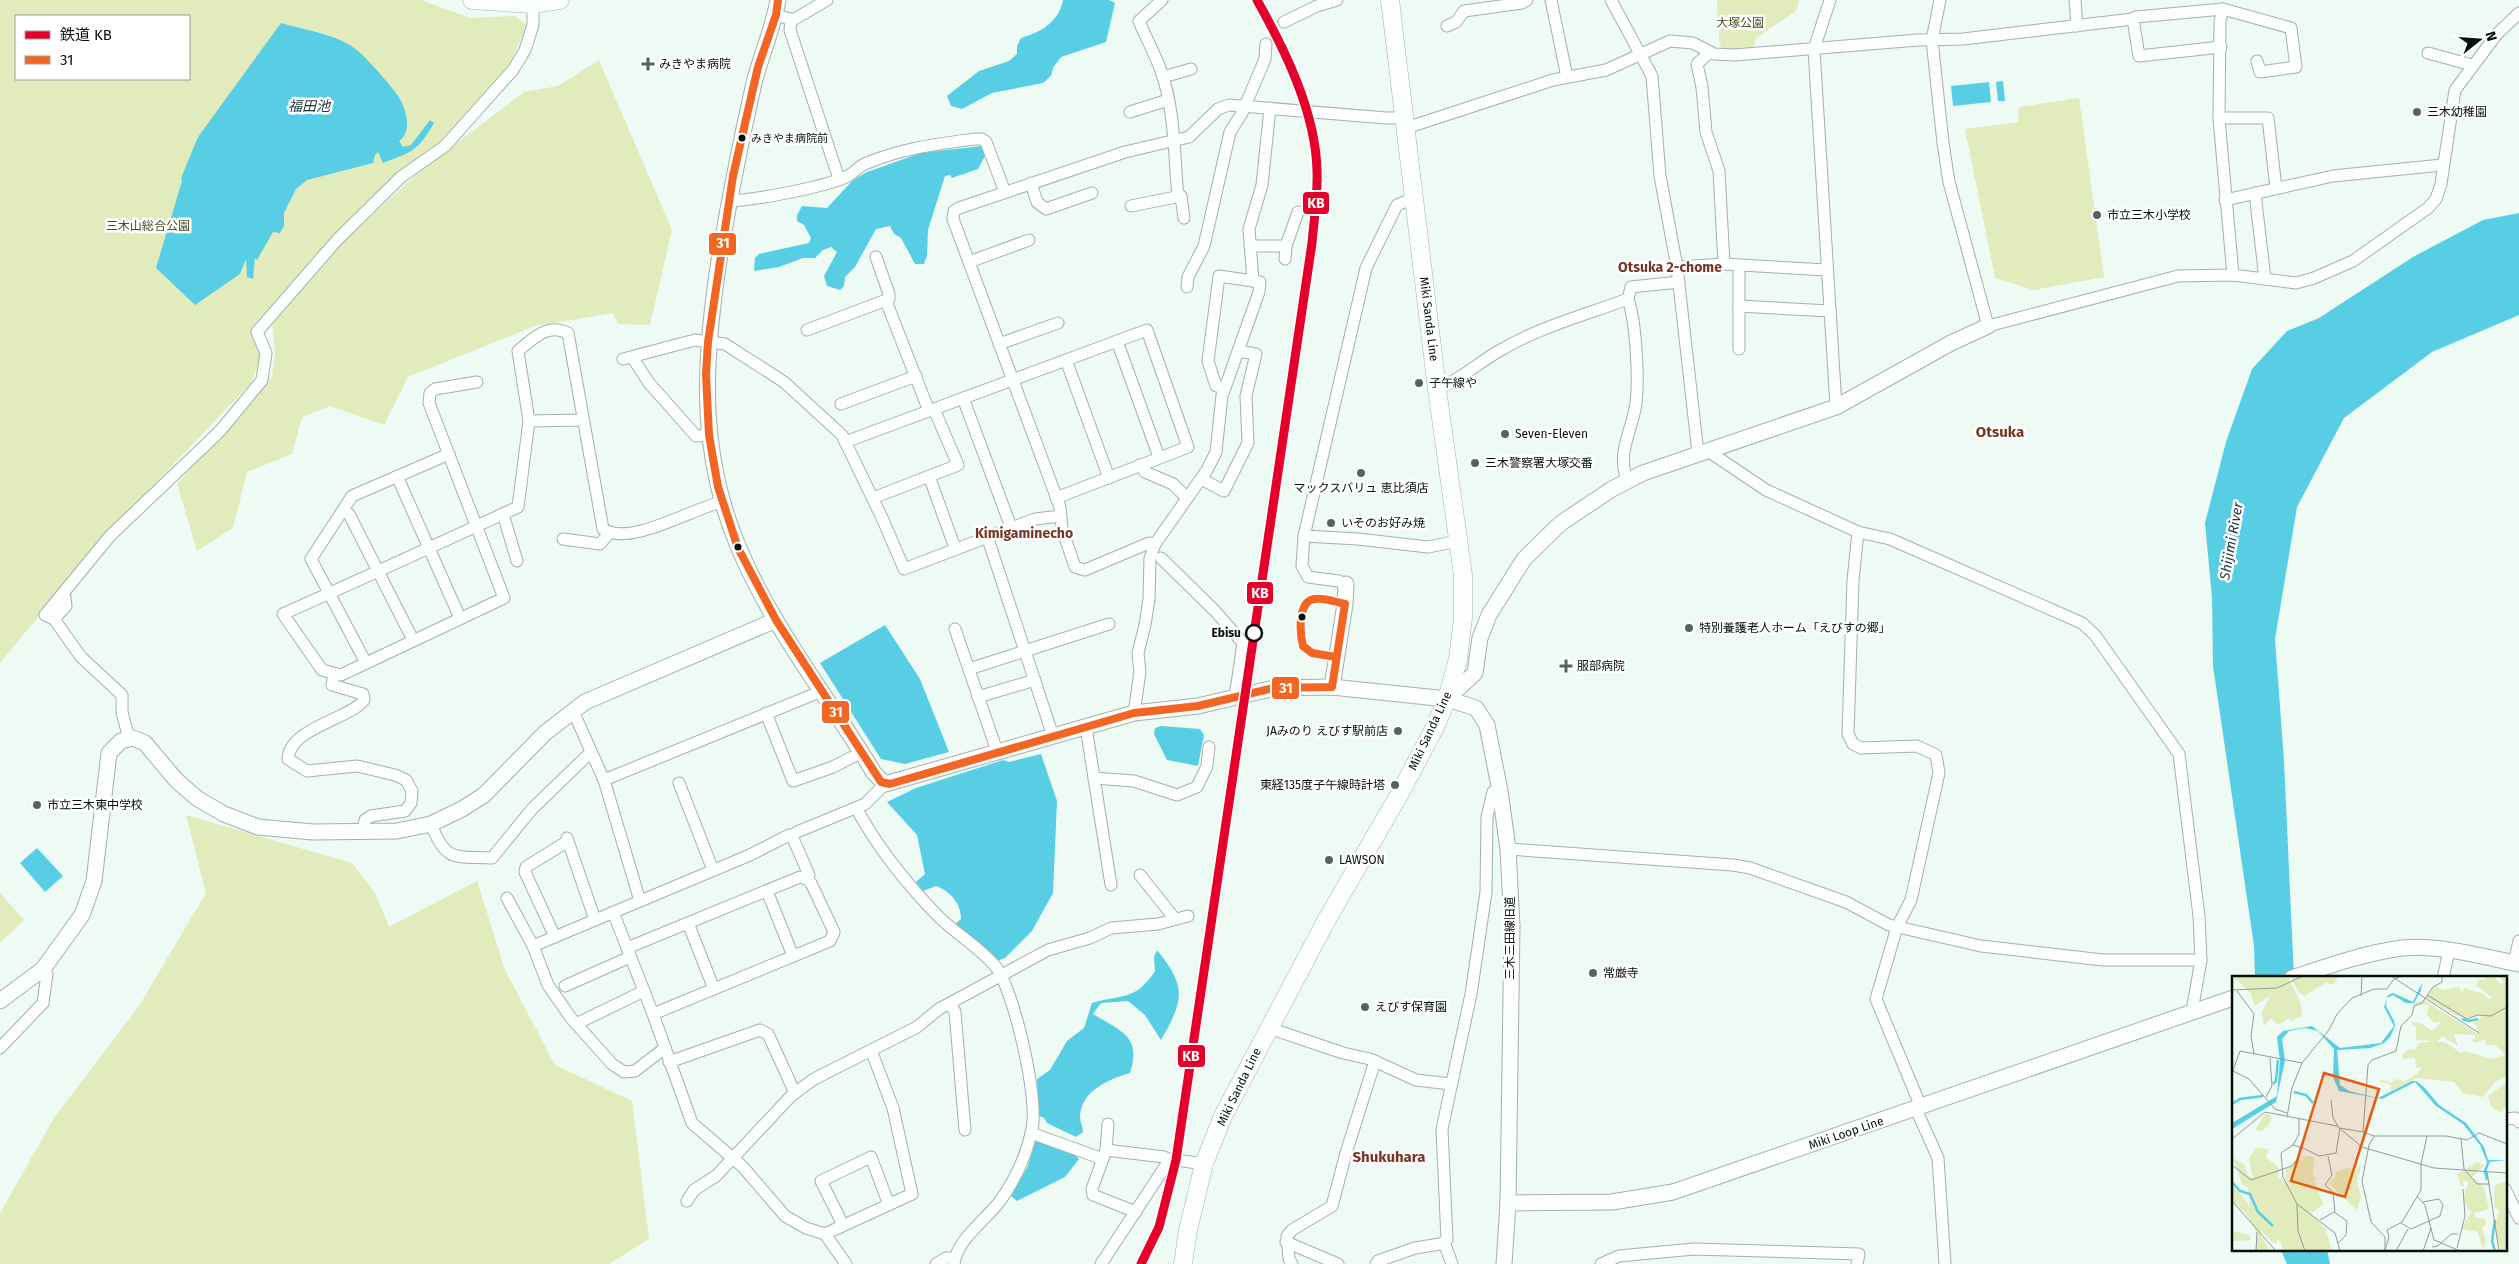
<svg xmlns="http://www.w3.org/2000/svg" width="2519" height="1264" font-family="'Fira Sans','Noto Sans JP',sans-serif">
<rect width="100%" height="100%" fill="#eefaf4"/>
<g fill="#e1ebbb" fill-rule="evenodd">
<path d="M0,0H421L470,18L515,16L527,25L508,69L431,151L391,179L331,238L252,330L262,355L251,383L104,537L0,663ZM16,16H189V79H16Z"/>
<path d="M1717,0H1799L1796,11L1756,38L1753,49L1722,51L1719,39Z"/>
<path d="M599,60L672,230L650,325L618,324L613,313L535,326L408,377L384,425L330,406L302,417L292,454L247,472L233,528L197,551L177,484L272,377L275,351L272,325L341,244L420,171L524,92L558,86Z"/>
<path d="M2079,98L2104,277L2034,290L1995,278L1965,129L2018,122L2019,107Z"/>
<path d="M186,815L352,863L375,893L389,927L477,881L505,970L555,1065L632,1101L649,1239L609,1264H0V1213L54,1118L139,1006L206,893Z"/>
<path d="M0,893L24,920L0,943Z"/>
</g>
<g fill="#58cee4">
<path d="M1063,0H1109L1115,3L1106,42L1061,57L1053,68L1051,76L1043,83L992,93L962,109L951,106L947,96L979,71L1009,61L1017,54V46L1021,38C1041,32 1059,22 1063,0Z"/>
<path d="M281,23C305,30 337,34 357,50C365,56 396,91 400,99C407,112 412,132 399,141L403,147L411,145L430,120L434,123C418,151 412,152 383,163L378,152L375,155L373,163L307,180L296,189L284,213V226L280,233L273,232L257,260L255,258L253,279L247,277L246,259L240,274L195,305L156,268L182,181L181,178L198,137Z"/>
<path d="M2003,81L2005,101H1998L1996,82Z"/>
<path d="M1989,82L1991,102L1953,106L1951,86Z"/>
<path d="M982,146L985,156L978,169L952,178L950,175L945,176L928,230L927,256L924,264H915L901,238L894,234L890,226L876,229L855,267L845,277L844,286L840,290L827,286L824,276L837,252L831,247L823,250L815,258H803L779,267L754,271L755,258L759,254L809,243L811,238L804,225L797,221V215L802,206L827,208L852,181L867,172L921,153Z"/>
<path d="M2519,213V315L2432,352L2344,418L2297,507L2275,639L2284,761L2294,978H2255L2254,946L2213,666L2212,598L2205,523L2226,442L2252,369L2287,331L2319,318L2413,257L2483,220Z"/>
<path d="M885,625L920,679L949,752L905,764L881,759L820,663Z"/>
<path d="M1161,726L1200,729L1204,735L1198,766L1167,760L1154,734L1155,728Z"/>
<path d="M1041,754L1057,801L1053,893L1032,931L1005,958L997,961L955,924L961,919C961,903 950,891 936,886L923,891L916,882L925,874L917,835L887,802L916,788L1003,760L1009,762Z"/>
<path d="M37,848L63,876L45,892L20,863Z"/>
<path d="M1157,950C1187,987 1184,1000 1161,1040L1145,1015L1128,1001L1101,1003L1093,1014C1120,1031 1142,1035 1130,1073C1110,1079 1081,1090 1080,1117C1080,1122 1083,1127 1083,1132L1076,1137L1047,1123L1044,1118L1039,1116L1037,1079L1050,1070L1067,1041L1084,1028L1092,1003C1122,994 1136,1001 1155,971L1154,957Z"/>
<path d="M1040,1140L1074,1154L1079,1159L1065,1177L1017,1201L1011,1196L1028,1166L1035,1142Z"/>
<path d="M2281,1250H2327L2330,1264H2287Z"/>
</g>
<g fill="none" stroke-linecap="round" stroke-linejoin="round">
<defs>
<g id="street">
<path d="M1162,0L1139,21C1146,38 1155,54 1161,71C1175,110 1174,155 1178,197"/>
<path d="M1551,0L1567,77"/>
<path d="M1611,0L1652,76L1660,176L1677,267L1698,453"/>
<path d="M1830,0L1814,49L1836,407"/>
<path d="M1940,0L1932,40L1943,143L1949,182L1988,326L2178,276L2233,275L2296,283L2314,278L2353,261L2428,208L2436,199L2441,184L2455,90L2497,34L2519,13"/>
<path d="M2075,0L2077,26"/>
<path d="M2223,9L2220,21L2219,119L2233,275"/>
<path d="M776,15L793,20L827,0"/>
<path d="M791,19L790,30L839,179"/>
<path d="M1284,22L1317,6L1337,0"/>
<path d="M1447,26L1456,22L1464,11L1522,3L1527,0"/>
<path d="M2221,47L2139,56L2133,19L2136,17L2223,9L2291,28L2296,67L2260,72L2257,61"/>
<path d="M1710,52L1697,64L1702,87L1706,132L1719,171L1724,264"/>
<path d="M2428,53L2472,65"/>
<path d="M1163,77L1191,69"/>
<path d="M1130,112L1168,100"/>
<path d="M2219,118H2268L2276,188"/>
<path d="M1406,128L1553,80L1606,70L1670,41L1693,43L1714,54L1735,55L1918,40L1963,39L2133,19"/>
<path d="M1031,183L1037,202L1046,209L1092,193"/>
<path d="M2255,193L2265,279"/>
<path d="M2225,200L2333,176L2442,165"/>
<path d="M729,201C755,200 826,187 848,176C855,172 860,165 867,163C902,148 938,144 975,139H982L986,142L1005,192"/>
<path d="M1131,206L1181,196L1184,218"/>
<path d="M1250,246H1286"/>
<path d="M1285,259L1286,246L1298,212"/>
<path d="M969,262L1029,240"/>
<path d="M1677,267L1724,264L1826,270"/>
<path d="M1253,281L1249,229L1262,185L1270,108"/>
<path d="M1187,287L1188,277L1204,246L1230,132L1242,113L1265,59L1266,44"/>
<path d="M886,301L929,411"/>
<path d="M1739,306L1830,311"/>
<path d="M807,330L889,299V294L876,257"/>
<path d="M1117,341L1159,457"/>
<path d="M999,344L1058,323"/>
<path d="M1739,349V265"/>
<path d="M632,357L649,383L696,436L709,435"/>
<path d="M623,359L695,340L725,344L784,382L842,435L883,520L904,569L1035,519L1061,516"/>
<path d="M1066,360L1109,478"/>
<path d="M477,382L435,389L430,393L429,403L504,598L341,675L322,670L283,614C362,579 440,543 518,507L529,421L518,351C534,338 547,323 568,333L603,529C630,547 693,508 722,502"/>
<path d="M1437,389C1460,380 1478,363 1499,351C1539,327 1585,315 1628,299L1631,287L1679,282"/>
<path d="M963,398L1011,527"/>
<path d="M841,404L916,376"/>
<path d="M529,421L583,420"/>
<path d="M845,442L1147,330L1188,447L1056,498"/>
<path d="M1711,449L1714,455L1766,490L1858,532L1890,539L2082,623L2095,635L2179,754L2199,916L2201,960L2192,1011"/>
<path d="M1140,465L1145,472L1173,484L1187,498"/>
<path d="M397,476L460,618"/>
<path d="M929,476L955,548"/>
<path d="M1201,479L1224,491L1248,443L1246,396L1256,354L1238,351"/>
<path d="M1628,481C1615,455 1633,429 1636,403C1639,378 1636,322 1628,299"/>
<path d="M873,498L958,465L934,409"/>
<path d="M343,510L349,514L413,640"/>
<path d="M503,514L517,561"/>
<path d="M1858,532L1853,580L1848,734L1853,744L1861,748L1917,746L1936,755L1939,773L1911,900L1897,927L1876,999L1921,1107"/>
<path d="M987,536L1053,736"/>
<path d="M1304,536L1358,539L1428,547L1458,541"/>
<path d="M563,539L600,544L609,533"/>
<path d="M1155,544L1149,543L1085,570L1075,567L1062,529L1060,507L953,219L954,211L959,208L1125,152L1189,137L1218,109L1229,105L1386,118H1404"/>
<path d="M1161,558L1215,611L1243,643L1235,697"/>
<path d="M1346,584L1339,581L1308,577L1302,566L1304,536L1366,268L1397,205L1414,198"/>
<path d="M62,595L65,597L66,606L54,619L45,615L110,536L220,431L262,380L266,353L257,332L337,240L401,177L445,146L513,70L525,50L533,25V4"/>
<path d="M54,619L81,657L122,695V712L129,739"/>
<path d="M955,629L997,751"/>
<path d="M366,663L311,559L352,496L449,454"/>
<path d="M969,669L1109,624"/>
<path d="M334,674L332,685L363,694L364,700C350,719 289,728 288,759L307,771L357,766L395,775L406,780L412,791L411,803L405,811L371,816L365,820L363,831"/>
<path d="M978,697L1035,680"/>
<path d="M573,711L604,780L640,901"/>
<path d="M766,713L793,781L833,767L862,752"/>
<path d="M1134,713L1140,672L1138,653L1145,625L1149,599L1150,558L1155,544L1207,470L1216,452L1222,395L1225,388L1259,292L1260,282L1219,276L1208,361L1216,386L1225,388"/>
<path d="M1086,727L1111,885"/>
<path d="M1094,778L1134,781L1177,795L1197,787L1207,766L1209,747"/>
<path d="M604,780L822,691"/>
<path d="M679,783L713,870"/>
<path d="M856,808C877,846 906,883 936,914C954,933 980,947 996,967C1014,991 1039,1099 1032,1129C1027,1154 1015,1180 1000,1201C985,1221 957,1239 954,1264"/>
<path d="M431,824C446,863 455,856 492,858L532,809L591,752"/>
<path d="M567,838L595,920"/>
<path d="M1508,849L1733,865L1750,868L1846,902L1889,925L1981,946L2103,960H2201"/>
<path d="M1140,875L1175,919"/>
<path d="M807,879L809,875L792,836L797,832L865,804L885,784"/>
<path d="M767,891L793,956"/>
<path d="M507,898L533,946L548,985L571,1018L612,1064L624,1072L635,1071L665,1048"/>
<path d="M613,912L653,1014L692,1123L743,1167L785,1216L806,1228L825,1234L912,1194L893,1108L871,1050"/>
<path d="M688,923L714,989"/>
<path d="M555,937L525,872L526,867L568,841"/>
<path d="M533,946L750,855L789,835L792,836"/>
<path d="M627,948L800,877L807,879L811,883L834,932L830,941L653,1014"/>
<path d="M2514,963L2519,941"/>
<path d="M2443,978L2449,951"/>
<path d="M565,986L630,957"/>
<path d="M950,1003L955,1012L965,1130"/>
<path d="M576,1024L644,991"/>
<path d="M1269,1028L1343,1053L1370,1059L1416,1080L1451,1084"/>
<path d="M0,1048L43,1003L47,974L43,969"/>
<path d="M669,1062L760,1030L768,1034L795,1093"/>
<path d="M1916,1109L1938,1158L1945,1264"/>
<path d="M2505,1119L2515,1118L2519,1122"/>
<path d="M1108,1124L1106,1150L1092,1189L1093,1195L1136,1212"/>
<path d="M1031,1133L1103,1159"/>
<path d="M1106,1150L1164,1157L1168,1161"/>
<path d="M2505,1189L2519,1218"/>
<path d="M687,1201L694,1190L716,1176L791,1096L814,1079L917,1027L939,1009L1048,950L1090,938L1111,928L1158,924L1188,916"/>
<path d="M843,1225L821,1181L871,1157L889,1205"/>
<path d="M825,1234L846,1264"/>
<path d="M1286,1242L1338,1264"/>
<path d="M1444,1242L1452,1264"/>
<path d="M936,1264L946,1258H955"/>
<path d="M1101,1264L1170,1159L1204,1164"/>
<path d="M1292,1264L1289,1259L1287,1236L1292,1230L1332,1206L1346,1153L1375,1061"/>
<path d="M1376,1264L1378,1261L1415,1248L1440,1244L1447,1240L1442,1129L1471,994L1478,947L1486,892L1487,817L1493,792L1500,791"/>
<path d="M1601,1264L1619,1256L1694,1249L1859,1254L1857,1264"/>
</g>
<g id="secondary">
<path d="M778,0C773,29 761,55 754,83C741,140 730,196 720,254C704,356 697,448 738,546C772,628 829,698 874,773L885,784L1134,713L1198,706L1274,688L1332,687L1447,699L1476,708L1487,725L1500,791L1508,849L1512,926L1508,1203L1504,1264"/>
<path d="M1332,687L1345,604L1346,584"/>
<path d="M1447,699L1475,673L1480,638L1489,615L1524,559L1561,523L1612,489L1643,473L1836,407L1951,343L1988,326"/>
<path d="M2292,978C2328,966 2365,953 2402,948C2438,944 2484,957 2519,964"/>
<path d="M0,1001L43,969L82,915L94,881L109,753L121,741L133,738L145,743L176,780L198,799L224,814L258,827L313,832L397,831L431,824L462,809L484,795L545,733L585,702L776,620"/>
<path d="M1508,1203L1612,1202L1673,1192L2233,998"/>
</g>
<g id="primary">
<path d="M472,0L533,4L560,0"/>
<path d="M1183,1264L1188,1230L1204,1164L1223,1116L1326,921L1399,795L1435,727L1447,699L1458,659L1463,618V575L1437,389L1390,0"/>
</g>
</defs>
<use href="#street" stroke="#a5b0ab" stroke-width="13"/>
<use href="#secondary" stroke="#a5b0ab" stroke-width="17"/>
<use href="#primary" stroke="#a5b0ab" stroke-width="19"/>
<use href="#street" stroke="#fcfefd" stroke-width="11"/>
<use href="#secondary" stroke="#fcfefd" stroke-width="15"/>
<use href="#primary" stroke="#fcfefd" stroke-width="18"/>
<defs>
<path id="bus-1" d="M778,0L776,15L758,67L733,176L708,342L706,374L709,435L718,487L738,548L776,620L881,782L890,784L1134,713L1198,706L1274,688L1332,687L1345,604C1335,602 1324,597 1314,599C1297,602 1300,635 1303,646L1312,653L1336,657"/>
</defs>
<use href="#bus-1" stroke="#fff" stroke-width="11"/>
<use href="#bus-1" stroke="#f26522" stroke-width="8"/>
<defs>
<path id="rail-1" d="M1141,1264L1159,1227L1176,1160L1312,243C1314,219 1318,195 1317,171C1316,113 1285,50 1257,0"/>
</defs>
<use href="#rail-1" stroke="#fff" stroke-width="12"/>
<use href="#rail-1" stroke="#e4002b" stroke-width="9"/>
</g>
<g fill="#57625d" stroke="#fff" stroke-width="2">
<path d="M645.5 56.5h5v5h5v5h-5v5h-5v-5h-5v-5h5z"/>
<circle cx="2417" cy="112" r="5"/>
<circle cx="2097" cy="215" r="5"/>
<circle cx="1419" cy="383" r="5"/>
<circle cx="1505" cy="434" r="5"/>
<circle cx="1475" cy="463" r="5"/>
<circle cx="1361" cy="473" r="5"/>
<circle cx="1331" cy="523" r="5"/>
<circle cx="1689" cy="628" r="5"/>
<path d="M1563.5 658.5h5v5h5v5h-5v5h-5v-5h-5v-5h5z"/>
<circle cx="1398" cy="731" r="5"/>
<circle cx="1395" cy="785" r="5"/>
<circle cx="37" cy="805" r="5"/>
<circle cx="1329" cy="860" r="5"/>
<circle cx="1593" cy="973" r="5"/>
<circle cx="1365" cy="1007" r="5"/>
</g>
<g fill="#05100b" stroke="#fff" stroke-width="2">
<circle cx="742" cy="138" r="4.5"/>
<circle cx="738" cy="547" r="4.5"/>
<circle cx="1302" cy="617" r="4.5"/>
</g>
<circle fill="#fff" stroke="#05100b" stroke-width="2.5" cx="1254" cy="633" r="8"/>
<g text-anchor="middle" stroke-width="5" stroke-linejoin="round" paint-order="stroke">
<g font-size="11" fill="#05100b" stroke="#fff" text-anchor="start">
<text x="751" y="142">みきやま病院前</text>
</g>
<g font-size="12" fill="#474b20" stroke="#fff">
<text x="1740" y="27">大塚公園</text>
<text x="148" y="230">三木山総合公園</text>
</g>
<g font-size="12" fill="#05100b" stroke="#fff" text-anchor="start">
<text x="659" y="68">みきやま病院</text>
<text x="2427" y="116">三木幼稚園</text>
<text x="2107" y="219">市立三木小学校</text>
<text x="1429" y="387">子午線や</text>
<text x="1515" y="438">Seven-Eleven</text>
<text x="1485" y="467">三木警察署大塚交番</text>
<text x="1361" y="492" text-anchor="middle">マックスバリュ 恵比須店</text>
<text x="1341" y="527">いそのお好み焼</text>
<text x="1699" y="632">特別養護老人ホーム「えびすの郷」</text>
<text x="1577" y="670">服部病院</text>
<text x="1388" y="735" text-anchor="end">JAみのり えびす駅前店</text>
<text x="1385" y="789" text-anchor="end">東経135度子午線時計塔</text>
<text x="47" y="809">市立三木東中学校</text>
<text x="1339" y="864">LAWSON</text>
<text x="1603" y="977">常厳寺</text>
<text x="1375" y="1011">えびす保育園</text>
</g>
<g font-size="12" fill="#05100b" stroke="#fff">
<text transform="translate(1429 319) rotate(83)" y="4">Miki Sanda Line</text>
<text transform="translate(1430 731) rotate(-65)" y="4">Miki Sanda Line</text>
<text transform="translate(1510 938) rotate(-90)" y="4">三木三田線旧道</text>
<text transform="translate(1239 1087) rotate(-64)" y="4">Miki Sanda Line</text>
<text transform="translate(1846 1133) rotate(-19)" y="4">Miki Loop Line</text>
</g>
<g font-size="12" font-weight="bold" fill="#05100b" stroke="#fff" text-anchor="end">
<text x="1241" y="637">Ebisu</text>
</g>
<g font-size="14" font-style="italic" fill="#1f373d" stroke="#fff">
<text x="309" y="111">福田池</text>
<text transform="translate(2231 541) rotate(-80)" y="5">Shijimi River</text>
</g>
<g font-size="14" font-weight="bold" fill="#783424" stroke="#fff">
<text x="1670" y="272">Otsuka 2-chome</text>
<text x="1024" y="538">Kimigaminecho</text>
</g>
<g font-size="15" font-weight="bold" fill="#783424" stroke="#fff">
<text x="2000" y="437">Otsuka</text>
<text x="1389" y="1162">Shukuhara</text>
</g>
</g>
<g transform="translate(2232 976)">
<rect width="275" height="275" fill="#eefaf4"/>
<path d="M0,0H56L69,28L70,40L58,46L57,42L46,49L39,42L32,50L30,36L38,20L23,30L18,16ZM59,0H106L102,8L93,7L72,20L65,15ZM254,0H261L270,9L271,5L265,0H275V101L263,106L251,121L231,117L222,106L185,102L159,115L158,108L147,106L149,103L159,107L165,103L173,105L186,97L190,91L184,92L183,82L172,83L170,79L176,73L183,74L187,67L204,65L184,64V50L176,45L190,48L201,55L210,45L202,47L195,39L197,29L179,28L192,24L246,58L244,49L240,47L249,43L248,38L236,42L225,40L194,22L203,10L211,14L227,11L231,17L232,12L252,18L255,23L261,22L244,9L247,6L245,3L253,4ZM222,58L242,59L244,62L239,64L243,67L253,63L254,69H263L274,79L259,83L233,75L229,77L214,67L205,65L211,60L226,70ZM275,106V133L272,131L270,137L258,130L256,120ZM34,137L40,141L38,147L30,155L23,154ZM24,172L37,173L34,181L47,192L46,201L58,209L53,202L54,193L67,182L71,187L70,180L82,181L81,197L85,204H82L91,228L80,237L76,234L94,254L100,275H52L48,265L45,263V268L41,267L29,255V260L38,275H23L26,258L13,236L1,226L0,208L18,230L16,211L10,209L1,182L12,188L16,200L21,202L17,183ZM245,186L253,189L240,201L252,211L257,233L242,237L244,242H252L255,247L250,251L254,266L251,273L246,256L229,253L239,237L231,224L236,206L231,204L232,210H229L225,198ZM130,187L125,205L129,221L125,234L97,208L104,200L103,196L115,192L121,193L122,197ZM275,205V275H269L263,253L267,233H263L262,222L263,209ZM0,255L17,259L19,264L0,265Z" fill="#e1ebbb" fill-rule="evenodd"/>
<path d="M190,7L189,15L182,27H174L161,19L155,22L154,30L162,45L163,50L158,61L152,67L138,72L105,74L108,109L117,115L146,122L180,105H184L192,111L207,129L234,147L252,171L256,184H275L255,186L248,169L231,148L204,130L183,106L150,123L107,115L101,101L102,73L86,55L73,52L57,55L50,63L53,85L44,126L0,153V147L45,120L48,85L45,61L51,55L80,50L108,72L149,67L162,50L152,31L156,19L161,17L181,26Z" fill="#58cee4"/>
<path fill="none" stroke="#58cee4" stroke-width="2.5" d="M230,43L237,45L246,43M41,108L44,105L46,84M62,116L74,119L81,127M0,128L8,123L31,120M255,204L253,195L257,185M0,206L8,215L18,218L26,236L41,250M263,244L260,265L263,275"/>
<path fill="none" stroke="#919c97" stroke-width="1" d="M159,0L247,57M0,14L45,12L71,0M5,15L22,38L19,60L22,78M195,19L235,43L246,39L259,40L275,31M129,20L130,0M1,95L17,103L43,133L55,137M0,97L8,75L70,87M34,121L40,110L38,82M99,124L101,142L106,150M55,141L60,112L70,87L97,54L105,38L120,22L142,13H155L161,4L169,0M108,152L131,156M142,160H214L235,164L247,157L275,168M0,163L33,136L105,150L130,171L202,192L275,197M229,163L232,193L245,208H258M61,169L49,177L51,201L65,228L66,255L73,275M69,171L87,180L104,177L108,152M96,180L100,199L93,209L101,216L103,236M189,188L195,160M0,189L19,204L60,190L66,182L68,171L61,169L67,158V143M255,195L267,275M185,220L193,229L202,264L228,275M0,225L44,275M65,228L103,257L108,275M88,244L102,236L115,245L114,259L106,267M169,247L179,253L208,240L211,229L207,223L191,226M200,271L206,270L219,258H226M225,272L233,240L231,213M153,274L157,261L155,254L170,246L189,214V188M24,275L25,256M153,275V261L139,246L130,205L137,169L142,160L131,156L136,89L140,84L164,75L169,50L180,39L182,30L190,27L201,11L210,6V0M164,275L176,253M191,275L199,252"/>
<path fill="#e8590c" fill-opacity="0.15" stroke="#e8590c" stroke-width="2.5" d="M92,97L147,113L113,221L59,205Z"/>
<rect width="275" height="275" fill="none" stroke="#05100b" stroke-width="2.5"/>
</g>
<g stroke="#fff" stroke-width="2">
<rect x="1302" y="191" width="28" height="24" rx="5" fill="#e4002b"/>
<rect x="708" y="232" width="29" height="24" rx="5" fill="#f26522"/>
<rect x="1246" y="581" width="28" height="24" rx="5" fill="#e4002b"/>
<rect x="1271" y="676" width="29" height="24" rx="5" fill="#f26522"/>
<rect x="821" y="700" width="29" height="24" rx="5" fill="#f26522"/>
<rect x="1177" y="1044" width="29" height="24" rx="5" fill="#e4002b"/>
</g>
<g font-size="14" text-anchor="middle" font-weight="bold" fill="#fff">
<text x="1316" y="208">KB</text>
<text x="723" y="248">31</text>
<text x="1260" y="598">KB</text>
<text x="1286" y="693">31</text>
<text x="836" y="717">31</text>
<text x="1191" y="1061">KB</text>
</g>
<rect x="15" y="15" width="175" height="65" fill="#ffffff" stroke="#9b9f9d"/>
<rect x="25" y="31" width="25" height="8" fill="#e4002b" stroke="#9b9f9d"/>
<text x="60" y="40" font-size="15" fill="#05100b">鉄道 KB</text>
<rect x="25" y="56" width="25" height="8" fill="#f26522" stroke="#9b9f9d"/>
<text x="60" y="65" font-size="15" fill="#05100b">31</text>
<g transform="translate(2479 40) rotate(73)" stroke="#ffffff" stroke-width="4" paint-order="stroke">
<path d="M0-4L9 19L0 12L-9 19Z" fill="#05100b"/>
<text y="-8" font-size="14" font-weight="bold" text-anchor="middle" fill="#05100b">N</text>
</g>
</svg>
